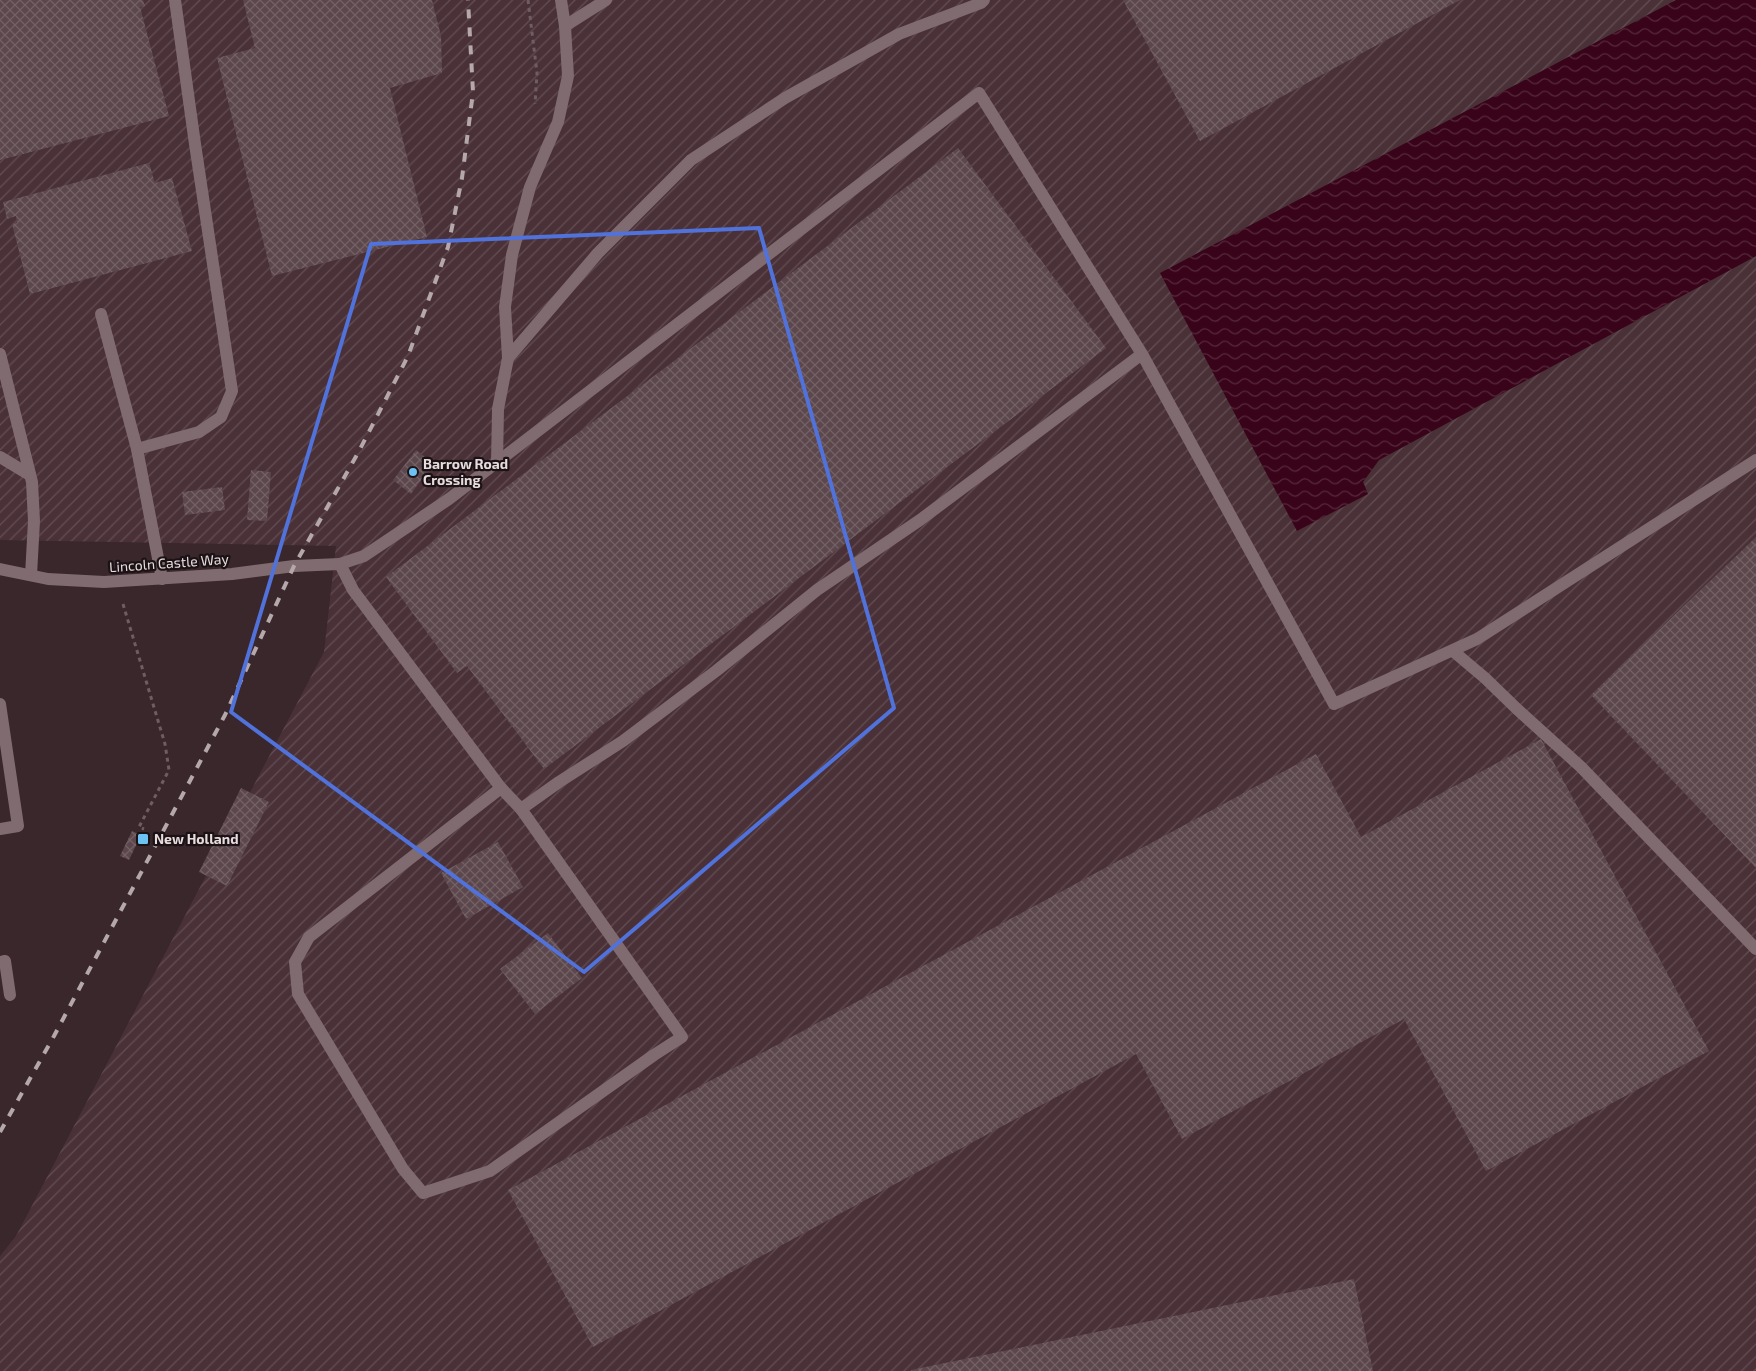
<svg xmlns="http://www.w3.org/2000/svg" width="1756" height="1371" font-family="'Exo 2',sans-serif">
<defs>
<pattern id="industrial-furrows" width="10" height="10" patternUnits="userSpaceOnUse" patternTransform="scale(1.25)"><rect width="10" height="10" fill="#493137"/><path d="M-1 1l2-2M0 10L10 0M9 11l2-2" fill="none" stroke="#634e54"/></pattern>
<pattern id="water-waves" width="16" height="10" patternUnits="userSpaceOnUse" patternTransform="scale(1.25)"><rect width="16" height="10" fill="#39041a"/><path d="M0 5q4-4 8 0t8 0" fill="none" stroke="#56283b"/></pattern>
<pattern id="building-cross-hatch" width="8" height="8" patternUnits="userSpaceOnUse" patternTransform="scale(1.25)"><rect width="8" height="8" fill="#5b474c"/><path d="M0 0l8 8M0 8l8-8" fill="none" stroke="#736165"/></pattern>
</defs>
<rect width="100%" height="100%" fill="#39272b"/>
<path fill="url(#industrial-furrows)" d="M0,0H1676L1161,273L1368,494L1363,482L1379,460L1756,256V1371H0V1256L16,1236L324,652L336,546L0,540Z"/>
<path fill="url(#water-waves)" d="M1676,0H1756V256L1379,460L1363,482L1368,494L1297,531L1160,273Z"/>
<g fill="url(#building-cross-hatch)">
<path d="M0,0H143L145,6L140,7L169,116L0,160Z"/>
<path d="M243,0H432L441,36L442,73L390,88L427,237L272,276L217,58L255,48Z"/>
<path d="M1123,0H1460L1200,141Z"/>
<path d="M958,148L1106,348L544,769L467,666L457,673L386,577Z"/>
<path d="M149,163L155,183L172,178L192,251L30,294L12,224L17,223L16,216L7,219L3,202Z"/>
<path d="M416,450L433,463L411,494L393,480Z"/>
<path d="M251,470L271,472L267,521L247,520Z"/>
<path d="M222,487L225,510L185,515L182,492Z"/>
<path d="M1756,537V868L1591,695Z"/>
<path d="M1541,739L1709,1051L1486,1171L1404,1019L1182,1139L1136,1054L593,1347L508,1190L1316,754L1361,837Z"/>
<path d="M241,788L269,802L227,886L199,872Z"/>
<path d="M132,831L141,835L129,860L120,856Z"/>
<path d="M498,842L523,887L466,919L441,873Z"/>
<path d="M548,933L582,978L535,1014L500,969Z"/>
<path d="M1354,1279L1373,1371H911V1370Z"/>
</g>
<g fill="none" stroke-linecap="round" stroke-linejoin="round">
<g stroke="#6e5e61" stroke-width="3" stroke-dasharray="4 4" stroke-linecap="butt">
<path d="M528,0L537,73L535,104"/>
<path d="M123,604L165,744L169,770L139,827L144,829"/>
</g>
<g stroke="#806b70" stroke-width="12">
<path d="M565,26L606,0"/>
<path d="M101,314L137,449"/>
<path d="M0,354L32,482L34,521L31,575"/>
<path d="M1142,354L920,520L817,590L716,671L623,741L559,782L521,809L501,788L353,590L340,564L364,556L449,499L979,93L1142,354L1334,704L1477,639L1756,460"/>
<path d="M508,358L598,253L691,160L785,98L899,34L981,3L984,0"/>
<path d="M0,457L30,475"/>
<path d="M497,463L498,409L508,358L505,307L512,255L530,187L558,122L568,76L565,26L561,0"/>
<path d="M162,579L137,449L199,432L221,417L232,391L195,144L175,0"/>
<path d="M1453,651L1485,678L1517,709L1581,767L1756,949"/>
<path d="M0,704L18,826L0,829"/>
<path d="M501,788L309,937L295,962L298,994L403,1169L423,1193L490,1171L654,1055L682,1037L521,809"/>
<path d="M0,962L5,961L10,995"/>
</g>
<path stroke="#806b70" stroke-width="12" d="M0,569L48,579L104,582L232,574L294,566L340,564"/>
<path stroke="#b5a8aa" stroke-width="4" stroke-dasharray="9 9" stroke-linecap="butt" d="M0,1132L54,1036L225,715L294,566L358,453L408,356L448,247L462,178L473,92L468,0"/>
</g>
<path fill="none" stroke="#5072da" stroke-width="4" stroke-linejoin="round" d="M759,228L894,708L584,972L231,712L371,244Z"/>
<g fill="#6cc2f3" stroke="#1a1214" stroke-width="2">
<circle cx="413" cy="472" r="5"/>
<rect x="137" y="833" width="12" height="12" rx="2.5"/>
</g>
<g text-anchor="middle" stroke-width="4.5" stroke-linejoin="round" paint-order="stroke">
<g font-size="14" font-weight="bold" fill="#e8dcde" stroke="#1a1214" text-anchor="start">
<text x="423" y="469">Barrow Road<tspan x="423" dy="16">Crossing</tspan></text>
<text x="154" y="844">New Holland</text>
</g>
<g font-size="14" fill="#e8dcde" stroke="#1a1214">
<text transform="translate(169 563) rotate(-4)" y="5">Lincoln Castle Way</text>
</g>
</g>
</svg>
